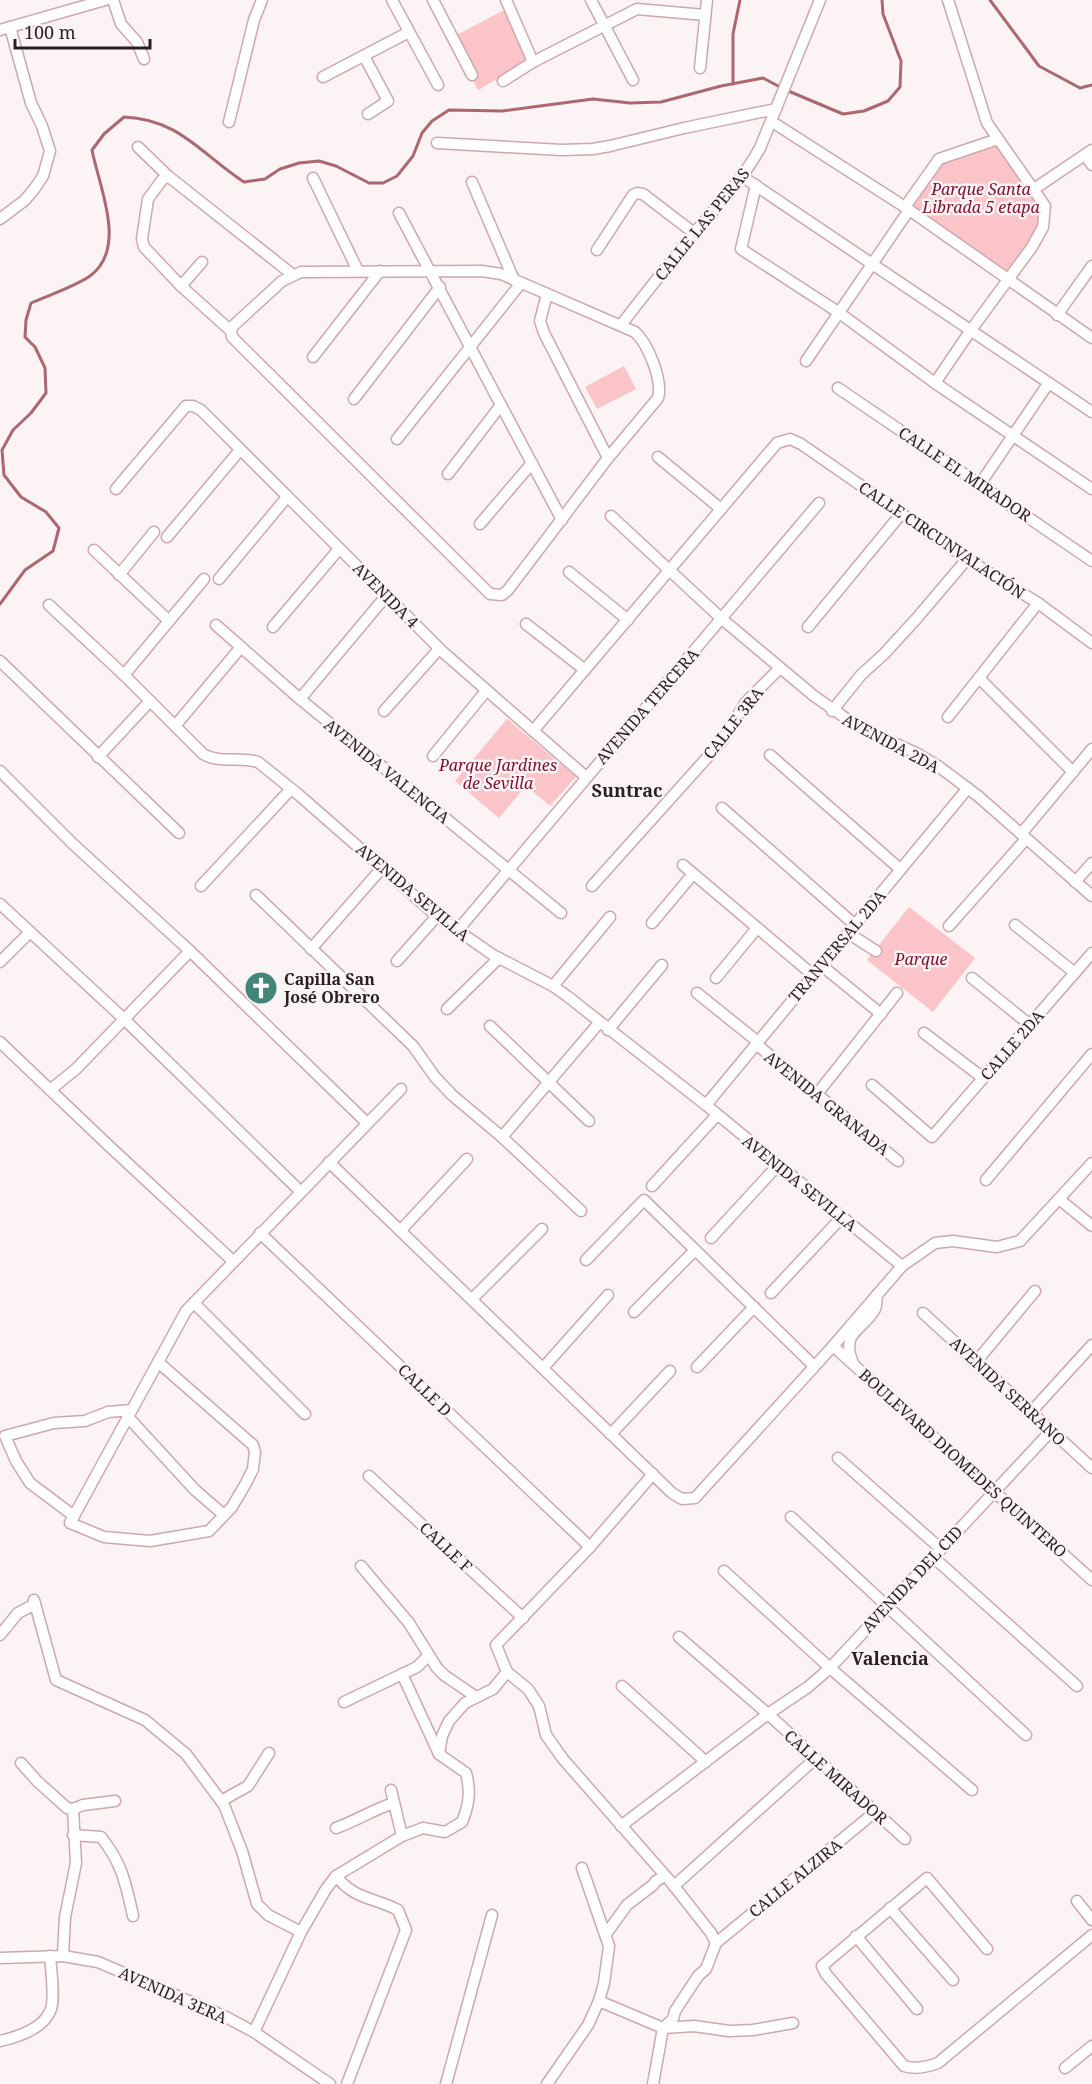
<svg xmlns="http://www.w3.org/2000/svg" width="1092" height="2084" font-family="'Noto Serif',serif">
<rect width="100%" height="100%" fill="#fbf3f4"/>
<g fill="#fac4c9">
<path d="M506,9L529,61L478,90L451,38Z"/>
<path d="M998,139L1034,189L1043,227L1008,271L909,210L939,159Z"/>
<path d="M624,366L636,389L597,409L585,387Z"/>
<path d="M507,719L576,777L550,806L526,786L499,818L455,781Z"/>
<path d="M909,907L975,958L933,1012L867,960Z"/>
</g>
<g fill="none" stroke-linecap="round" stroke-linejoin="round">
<g stroke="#ab6870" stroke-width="3">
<path d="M990,0L1039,66L1080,88L1092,85"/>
<path d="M733,84V34L740,0"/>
<path d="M786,90L843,114L864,111L888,101L900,87L901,61L883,14L882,0"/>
<path d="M0,604L25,570L53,551L59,528L46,512L21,497L4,475L2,450L13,430L31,413L46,393L45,368L35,347L25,337L26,320L31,303C49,295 74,287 90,276C128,248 99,187 92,150L104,134L124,117C179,119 201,154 244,182L265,179L280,169L299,163L319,161L336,166L369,183H383L397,176L413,156L422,133L432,121L449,110L502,111L593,99L630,103L661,102L721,86L763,78L780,87"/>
</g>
<defs>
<g id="minor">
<path d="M113,0L121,24L137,42L144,59"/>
<path d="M392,0L438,85"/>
<path d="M433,0L472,75"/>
<path d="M506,0L533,62"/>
<path d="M591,0L633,80"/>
<path d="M0,30L105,0"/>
<path d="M364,56L388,101L368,114"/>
<path d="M700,68L707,0"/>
<path d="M323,77L409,32"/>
<path d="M503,81L533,62L637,9L705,15"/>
<path d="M229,122L254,20L262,0"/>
<path d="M777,125L905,207L1092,338"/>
<path d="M437,143L561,150L593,149L610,146L684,128L776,109"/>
<path d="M138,147L168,176L293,275"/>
<path d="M1085,155L1092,165"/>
<path d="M168,176L162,180L148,199L142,239L144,247L181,286L231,331L232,337L490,594L502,595L508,590L608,458L658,398C663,380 648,344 635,332L501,274L482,271L301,272L282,281L233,326L231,331"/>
<path d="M743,177L1092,412"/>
<path d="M313,178L358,271"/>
<path d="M472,182L514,280"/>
<path d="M756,185L741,249L838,312L935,383L1092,489"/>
<path d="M1034,189L1092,150"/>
<path d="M905,207L939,159L998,139"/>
<path d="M399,213L562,520"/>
<path d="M0,219L25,200L35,188L43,176L50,151L42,126L31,103L10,27"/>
<path d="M597,250L633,195L637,193L643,194L694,233"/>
<path d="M181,286L202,262"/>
<path d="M547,294L540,321L544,333L608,458"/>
<path d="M1057,315L1092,266"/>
<path d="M621,325C645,294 670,262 696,231C719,204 743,179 760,148L820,0"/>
<path d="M313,357L380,271"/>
<path d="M806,361L909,210"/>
<path d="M935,383L971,330L1032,247L1043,227L1045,206L987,123L948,0"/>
<path d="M838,388L1092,561"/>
<path d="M354,399L440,287"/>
<path d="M397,439L521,283"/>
<path d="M658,457L721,509"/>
<path d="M448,474L501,405"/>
<path d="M980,484L1048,384"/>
<path d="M116,489L186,406H193L201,410L444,653L586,777"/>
<path d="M611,516L722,619L814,696L857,726L918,754L938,766L978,796L1092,896"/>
<path d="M480,524L532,463"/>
<path d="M167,537L240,450"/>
<path d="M94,550L169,621"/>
<path d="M569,572L628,620"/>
<path d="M119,575L154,532"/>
<path d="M219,579L287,497"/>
<path d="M49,605L124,675L203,754C220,764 239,756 258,762L299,795L437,916L493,955L553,986L567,996L706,1105L902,1266"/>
<path d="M526,624L585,670"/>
<path d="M216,625L300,699L561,913"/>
<path d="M273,627L339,549"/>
<path d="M808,627L901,514"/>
<path d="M0,661L179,833"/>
<path d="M124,675L204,579"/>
<path d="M979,678L1073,772"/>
<path d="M300,699L386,596"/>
<path d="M384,711L439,649"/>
<path d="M832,711L861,675L884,654L917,618L967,559"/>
<path d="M948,717L1038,603"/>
<path d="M175,726L241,647"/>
<path d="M533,731L777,443L790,439L801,444L967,559L1038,603L1092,643"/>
<path d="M770,755L900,869"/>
<path d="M433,756L486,691"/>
<path d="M98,757L150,701"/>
<path d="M0,771L73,844L190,951L367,1123"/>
<path d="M722,808L855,925"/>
<path d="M1021,834L1092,749"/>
<path d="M683,865L813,975"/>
<path d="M1075,882L1092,863"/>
<path d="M201,886L291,789"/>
<path d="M592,886L722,741L746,702L779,669"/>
<path d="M256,895L413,1046L435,1077L452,1095L502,1137L581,1211"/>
<path d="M0,904L124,1019L300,1191"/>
<path d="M652,923L693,874"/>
<path d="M1015,925L1075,973"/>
<path d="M949,926L1026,839"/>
<path d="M457,931L819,503"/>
<path d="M848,933L876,951"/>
<path d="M311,949L382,868"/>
<path d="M397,961L437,916"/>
<path d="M0,962L30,932"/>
<path d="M821,965L881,1014"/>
<path d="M716,978L757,928"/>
<path d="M972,978L1030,1025"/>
<path d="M553,986L610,917"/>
<path d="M697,993L758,1042"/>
<path d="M447,1009L499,958"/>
<path d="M490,1026L589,1121"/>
<path d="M608,1030L662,965"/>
<path d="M924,1033L983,1078"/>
<path d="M0,1042L108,1145L233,1261"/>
<path d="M756,1044L898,1161"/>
<path d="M872,1085L932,1137L1092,953"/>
<path d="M50,1090L76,1069L190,951"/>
<path d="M817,1094L897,993"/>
<path d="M706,1105L968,788"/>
<path d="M502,1137L599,1023"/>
<path d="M329,1162L672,1493L682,1499L695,1498L833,1346L902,1266L935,1243L953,1241L997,1247L1020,1241L1092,1163"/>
<path d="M986,1180L1092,1054"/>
<path d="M652,1186L717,1115"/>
<path d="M1059,1199L1092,1226"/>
<path d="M401,1230L467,1159"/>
<path d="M260,1233L590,1547"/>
<path d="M711,1238L778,1165"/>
<path d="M586,1260L644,1200L814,1366"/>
<path d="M771,1293L842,1217"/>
<path d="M472,1299L542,1229"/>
<path d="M194,1303L305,1414"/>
<path d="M634,1312L695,1250"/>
<path d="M923,1313L1092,1468"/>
<path d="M833,1346L1092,1580"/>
<path d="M158,1362L253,1445L255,1452L253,1469L246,1483L232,1507L209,1531L150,1541L104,1537L70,1523L186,1311L401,1089"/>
<path d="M976,1362L1035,1291"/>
<path d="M853,1363C840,1331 862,1332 875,1309C877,1305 876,1299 877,1295"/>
<path d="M697,1367L754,1307"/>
<path d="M543,1368L608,1295"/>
<path d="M1031,1412L1092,1345"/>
<path d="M127,1416L195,1490L224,1515"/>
<path d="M611,1434L670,1371"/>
<path d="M838,1458L941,1549"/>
<path d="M653,1474L590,1547L496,1645L507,1672L528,1689L539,1706L546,1735L563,1759L670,1881L711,1933L716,1943"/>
<path d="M369,1476L523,1618"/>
<path d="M74,1516L30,1483L16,1461L5,1436L54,1423L85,1421L108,1412L131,1410"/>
<path d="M791,1517L1026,1735"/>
<path d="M933,1557L1077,1686"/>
<path d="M361,1566L409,1623L437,1668L444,1675L476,1697"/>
<path d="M724,1571L830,1668L972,1790"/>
<path d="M34,1600L56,1680L145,1720L186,1754L224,1805L242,1851L257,1904L268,1915L301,1932"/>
<path d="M0,1635L18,1613L35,1604"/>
<path d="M679,1637L768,1714L905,1839"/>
<path d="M622,1686L706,1762"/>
<path d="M344,1702L417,1667L428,1656"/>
<path d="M439,1754L442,1736L449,1721L465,1703L493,1689L507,1672"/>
<path d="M21,1763L37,1781L67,1808L73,1809L83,1805L115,1801"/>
<path d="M391,1790L402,1836"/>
<path d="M221,1801L248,1786L269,1753"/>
<path d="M621,1826L768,1714L808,1687L830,1668L1051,1431"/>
<path d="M336,1828C356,1821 374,1809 394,1803"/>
<path d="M73,1835L101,1837C122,1863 126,1884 133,1916"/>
<path d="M336,1876C355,1900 373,1897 398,1910L406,1930L347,2084"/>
<path d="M674,1886L816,1758"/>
<path d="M1077,1901L1092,1920"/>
<path d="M890,1908L953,1980"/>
<path d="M606,1934L627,1905L653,1885L656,1881L665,1876"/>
<path d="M856,1936L917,2009"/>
<path d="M987,1949L927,1878L822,1966L826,1974L904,2066C915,2070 927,2067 938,2063L1092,1935"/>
<path d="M63,1956L65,1917L76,1863L73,1809"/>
<path d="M0,1958L63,1956L98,1962L226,2017L254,2032L330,2084"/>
<path d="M599,2001L663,2028L694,2026L729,2031L753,2030L793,2023"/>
<path d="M254,2032L301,1932L326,1889L336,1876L402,1836L423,1828L445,1832L462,1822C469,1805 471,1791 466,1773L439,1754L402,1674"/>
<path d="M0,2041C18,2037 44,2029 51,2009C55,1997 51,1970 50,1956"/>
<path d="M1065,2068L1092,2046"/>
<path d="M446,2084L492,1915"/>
<path d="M547,2084L588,2025L599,2001L604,1983L609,1946L582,1868"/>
<path d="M653,2084L663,2028L673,2019L675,2011L698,1976L706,1969L716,1943L875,1812"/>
</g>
</defs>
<use href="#minor" stroke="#cda8ac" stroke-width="13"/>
<use href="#minor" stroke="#fff" stroke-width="10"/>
</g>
<defs>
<symbol id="church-disc" viewBox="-11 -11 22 22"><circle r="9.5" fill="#438677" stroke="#fbf3f4"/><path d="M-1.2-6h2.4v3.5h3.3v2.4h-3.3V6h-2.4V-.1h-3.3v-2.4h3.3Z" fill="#fff"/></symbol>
</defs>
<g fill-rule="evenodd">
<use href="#church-disc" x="242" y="969" width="38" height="38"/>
</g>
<g text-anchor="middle" stroke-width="5" stroke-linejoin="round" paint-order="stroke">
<g font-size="16" font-style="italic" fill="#7d0f2f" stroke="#fbf3f4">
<text x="981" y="195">Parque Santa<tspan x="981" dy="18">Librada 5 etapa</tspan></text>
<text x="498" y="771">Parque Jardines<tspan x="498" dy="18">de Sevilla</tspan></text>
<text x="921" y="965">Parque</text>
</g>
<g font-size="16" fill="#2b1e1f" stroke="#fbf3f4">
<text transform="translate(702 224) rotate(-51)" y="6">CALLE LAS PERAS</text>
<text transform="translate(965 474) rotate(34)" y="6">CALLE EL MIRADOR</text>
<text transform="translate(942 540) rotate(34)" y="6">CALLE CIRCUNVALACIÓN</text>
<text transform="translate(386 595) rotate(45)" y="6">AVENIDA 4</text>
<text transform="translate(647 706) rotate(-49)" y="6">AVENIDA TERCERA</text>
<text transform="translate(733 723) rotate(-52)" y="6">CALLE 3RA</text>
<text transform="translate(891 743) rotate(28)" y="6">AVENIDA 2DA</text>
<text transform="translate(387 771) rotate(39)" y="6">AVENIDA VALENCIA</text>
<text transform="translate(413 892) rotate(40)" y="6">AVENIDA SEVILLA</text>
<text transform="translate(837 946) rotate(-50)" y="6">TRANVERSAL 2DA</text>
<text transform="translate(1012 1045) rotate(-49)" y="6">CALLE 2DA</text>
<text transform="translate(827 1103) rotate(39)" y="6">AVENIDA GRANADA</text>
<text transform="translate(800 1183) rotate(39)" y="6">AVENIDA SEVILLA</text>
<text transform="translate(425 1390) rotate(44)" y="6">CALLE D</text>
<text transform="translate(1008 1391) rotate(43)" y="6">AVENIDA SERRANO</text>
<text transform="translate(963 1463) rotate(42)" y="6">BOULEVARD DIOMEDES QUINTERO</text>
<text transform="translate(446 1547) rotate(43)" y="6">CALLE F</text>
<text transform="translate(912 1579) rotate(-47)" y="6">AVENIDA DEL CID</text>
<text transform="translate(836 1777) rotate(42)" y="6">CALLE MIRADOR</text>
<text transform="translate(795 1878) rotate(-39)" y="6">CALLE ALZIRA</text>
<text transform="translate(173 1995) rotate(24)" y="6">AVENIDA 3ERA</text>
</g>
<g font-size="16" font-weight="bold" fill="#2b1e1f" stroke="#fbf3f4" text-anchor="start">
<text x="284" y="985">Capilla San<tspan x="284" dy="18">José Obrero</tspan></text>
</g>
<g font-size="18" font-weight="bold" fill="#2b1e1f" stroke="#fbf3f4">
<text x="627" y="797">Suntrac</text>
<text x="890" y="1665">Valencia</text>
</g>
</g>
<path d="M15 39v9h135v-9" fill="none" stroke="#2b1e1f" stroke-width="3"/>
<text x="24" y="39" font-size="18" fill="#2b1e1f" stroke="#fbf3f4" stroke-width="4.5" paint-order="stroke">100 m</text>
</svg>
